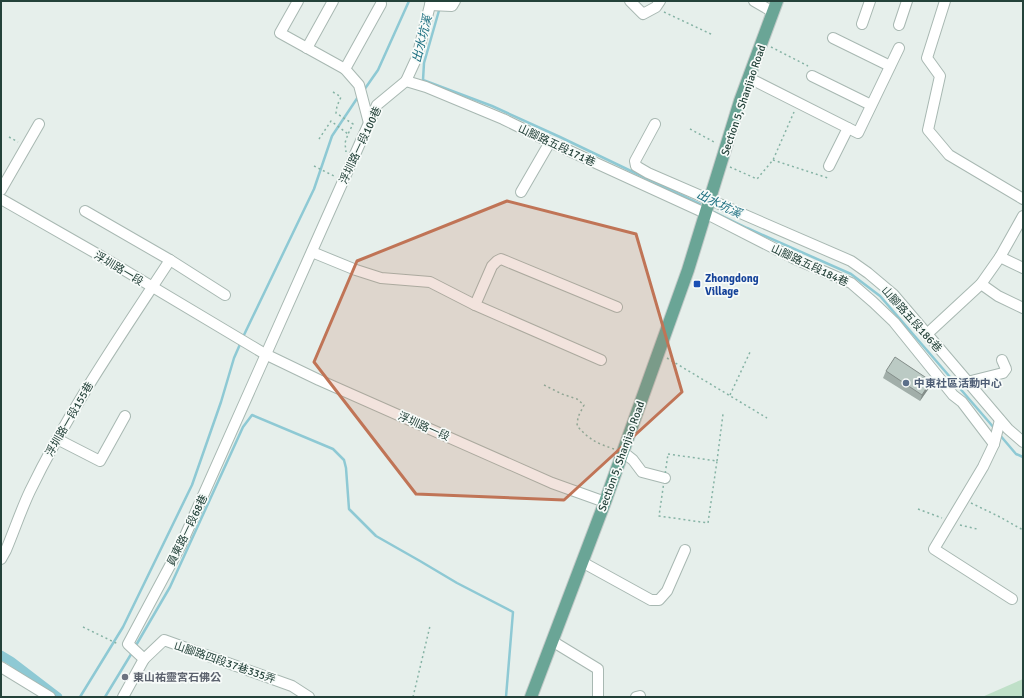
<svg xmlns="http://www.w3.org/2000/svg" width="1024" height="698" font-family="Signika,'Noto Sans TC',sans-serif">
<rect width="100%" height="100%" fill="#e6efeb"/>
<path fill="#bfe0c8" d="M1023,679V697H982Z"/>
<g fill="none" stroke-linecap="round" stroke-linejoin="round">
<g stroke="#8ec9d4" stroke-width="2.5">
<path d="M440,7L424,63L423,80L492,106L560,137L704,206"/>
<path d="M364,90L378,70L409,1"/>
<path d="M710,210L747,228L851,274L880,296L995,429"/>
<path d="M243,337L314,189L332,136L358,97"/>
<path d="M999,434L1016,454L1023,457"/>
<path d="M135,647L170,587L243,427L252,415L333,449L344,460L346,468L349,509L376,536L420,561L457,583L513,612L506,697"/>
<path d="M80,697L123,627L192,485L221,402L234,358L241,342"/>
<path d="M105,697L133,651"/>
</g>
<path stroke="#8ec9d4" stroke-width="9" d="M1,655L11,661L58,697"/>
<defs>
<g id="minor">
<path d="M298,1L280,33L345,69L359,85L369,123"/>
<path d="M630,1L643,14L656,7L660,1"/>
<path d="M754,1L773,12"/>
<path d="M945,1L927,58L940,76L928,130L949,155L1023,199"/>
<path d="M430,5L452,6L455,1"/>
<path d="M862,24L870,1"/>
<path d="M899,25L907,1"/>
<path d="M833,38L890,66"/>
<path d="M307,48L333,1"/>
<path d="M345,69L381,4"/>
<path d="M812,76L871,105"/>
<path d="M749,78L858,133L899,48"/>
<path d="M406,81L426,87L503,119L550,142L705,213L795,259L851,283L873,302L894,322L953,395L962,402L994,444"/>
<path d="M655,124L635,161L636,166L648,173L851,261L868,273L893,294L1008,429L1023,442"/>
<path d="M829,166L848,128"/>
<path d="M1,190L39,124"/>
<path d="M521,192L550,142"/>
<path d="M1,199L99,255L265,354L319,380L552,483L605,502"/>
<path d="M85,211L170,260L225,295"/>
<path d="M312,252L356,270L381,278L430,282L475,305L601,360"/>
<path d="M1000,257L1023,268"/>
<path d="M981,284L998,296L1023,308"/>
<path d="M475,305L492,266L497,261L501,259L617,307"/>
<path d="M927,334L981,284L1000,257L1023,216"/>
<path d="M967,382L1003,373L1006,369L1002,360"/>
<path d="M1000,420L994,444L983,467L934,549L1012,599"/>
<path d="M57,439L100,461L125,416"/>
<path d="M623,452L633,460L642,472L665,478"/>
<path d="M1,559L6,550C14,531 21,510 30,491C69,410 121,335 170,260"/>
<path d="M582,562L651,600H659L667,591L685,550"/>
<path d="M552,641L598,669V697"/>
<path d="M144,659L164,640L292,686L309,697"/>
<path d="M1,667L50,697"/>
<path d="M123,697L144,659L128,644L181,545L377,105L406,81L417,57L431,1"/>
<path d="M636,697L640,696"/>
</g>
<path id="major" d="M531,697L605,502L688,270L740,101L777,1"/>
</defs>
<use href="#minor" stroke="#a8b8b2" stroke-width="12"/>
<use href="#major" stroke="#c2cac8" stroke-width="14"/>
<g stroke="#86b3a5" stroke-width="1.5" stroke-dasharray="2 3" stroke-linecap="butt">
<path d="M664,12L713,35"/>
<path d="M771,47L808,66"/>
<path d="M333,92L341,97L337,106L336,113L353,124L348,134"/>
<path d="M690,129L716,143"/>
<path d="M9,137L18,142"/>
<path d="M319,139L331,121L348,134L345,143L346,152"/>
<path d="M773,160L828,178"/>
<path d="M314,166L336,177"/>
<path d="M730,167L757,179L773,160L794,112"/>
<path d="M667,358L767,418"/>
<path d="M544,385L562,394L577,399L584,405L578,417L577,426C590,440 596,443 614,449"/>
<path d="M730,395L751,350"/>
<path d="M668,454L717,461L708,523L659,516Z"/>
<path d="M717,461L723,414"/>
<path d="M971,503L998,516L1023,530"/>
<path d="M918,509L942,518"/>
<path d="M960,525L977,529"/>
<path d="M83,627L118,644"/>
<path d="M413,697L430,626"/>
</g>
<use href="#minor" stroke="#fff" stroke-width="10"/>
<use href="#major" stroke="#6aa596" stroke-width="12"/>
</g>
<path fill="#a1aea9" d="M886,371L931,381L929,388L920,401L883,378Z"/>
<path fill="#838d89" d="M931,381L929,388L920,401L922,395Z"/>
<path fill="#bbcac4" stroke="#838d89" d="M895,357L931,381L922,395L886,371Z"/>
<path fill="#c07456" fill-opacity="0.2" stroke="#c07456" stroke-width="3" stroke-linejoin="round" d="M507,201L636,234L682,392L564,500L416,494L314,362L357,261Z"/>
<rect fill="#1a4fb4" stroke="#f7fbf9" stroke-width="1.5" x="693" y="280" width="8" height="8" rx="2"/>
<circle fill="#5c6f8a" stroke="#f7fbf9" stroke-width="1.5" cx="906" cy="383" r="4"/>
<circle fill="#6b7280" stroke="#f7fbf9" stroke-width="1.5" cx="125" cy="677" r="4"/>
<g text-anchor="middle" stroke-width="3.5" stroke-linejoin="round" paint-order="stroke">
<g font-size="11" fill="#24423a" stroke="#f7fbf9">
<text transform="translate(743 100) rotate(-71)" y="4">Section 5, Shanjiao Road</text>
<text transform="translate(360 145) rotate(-65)" y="4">浮圳路一段100巷</text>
<text transform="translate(557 145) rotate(25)" y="4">山腳路五段171巷</text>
<text transform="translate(810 265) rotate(25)" y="4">山腳路五段184巷</text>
<text transform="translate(119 268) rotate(31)" y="4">浮圳路一段</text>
<text transform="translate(912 319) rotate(48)" y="4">山腳路五段186巷</text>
<text transform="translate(69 419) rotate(-60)" y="4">浮圳路一段155巷</text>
<text transform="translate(424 426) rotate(24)" y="4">浮圳路一段</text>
<text transform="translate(621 456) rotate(-70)" y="4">Section 5, Shanjiao Road</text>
<text transform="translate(187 530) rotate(-64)" y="4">員東路一段68巷</text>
<text transform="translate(225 662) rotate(19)" y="4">山腳路四段37巷335弄</text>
</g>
<g font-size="11" font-weight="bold" fill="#164399" stroke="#f7fbf9" text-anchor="start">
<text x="705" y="282">Zhongdong<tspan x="705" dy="13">Village</tspan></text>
</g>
<g font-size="11" font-weight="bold" fill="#4e5e75" stroke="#f7fbf9" text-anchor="start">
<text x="914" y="387">中東社區活動中心</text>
</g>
<g font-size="11" font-weight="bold" fill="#5b616d" stroke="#f7fbf9" text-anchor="start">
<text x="133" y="681">東山祐靈宮石佛公</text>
</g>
<g font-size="12" font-style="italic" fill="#1c6f80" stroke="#f7fbf9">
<text transform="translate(422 39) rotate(-76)" y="4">出水坑溪</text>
<text transform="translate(719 204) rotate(26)" y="4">出水坑溪</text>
</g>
</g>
<rect width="1024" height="698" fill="none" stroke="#24423a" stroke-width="4"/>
</svg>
